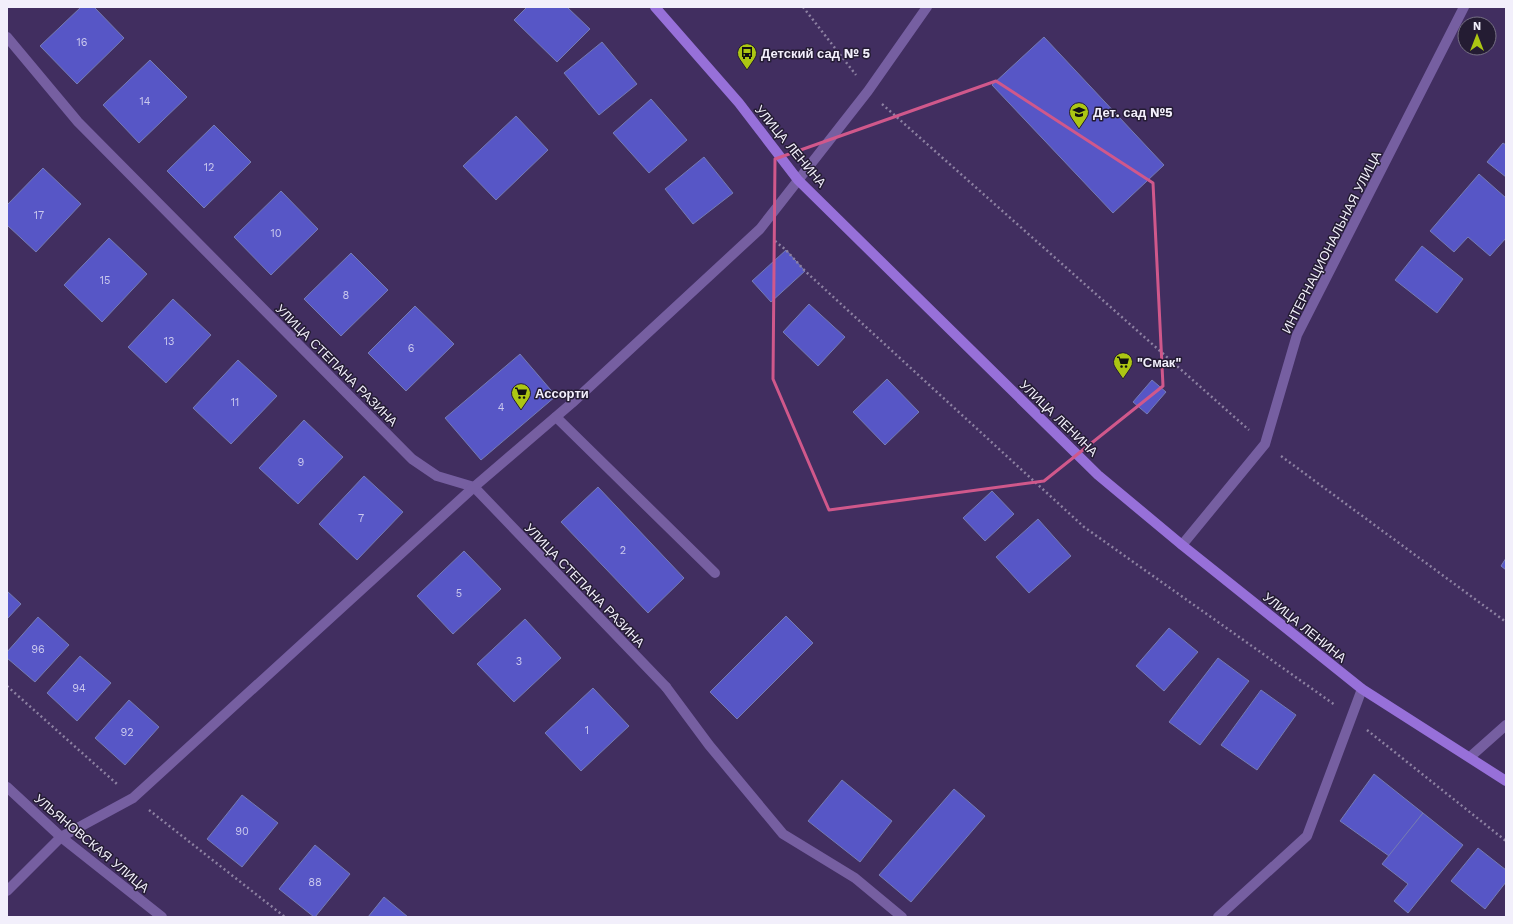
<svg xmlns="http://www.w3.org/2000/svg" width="1513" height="924" font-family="'Work Sans',sans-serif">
<rect width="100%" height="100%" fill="#412e60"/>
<g fill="#5756c6" stroke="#757bb3">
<path d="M81,7H94L124,38L77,84L40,46Z"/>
<path d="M527,7H567L590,29L557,62L514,20Z"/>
<path d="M1044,37L1164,165L1113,213L992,85Z"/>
<path d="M602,42L637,84L599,115L564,73Z"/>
<path d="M150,60L187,97L139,143L103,105Z"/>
<path d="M651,99L687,140L649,173L613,133Z"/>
<path d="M516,116L548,150L496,200L463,166Z"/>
<path d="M214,125L251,162L204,208L167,171Z"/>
<path d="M1503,143L1506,145V177L1487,162Z"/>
<path d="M704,157L733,193L693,224L665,189Z"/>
<path d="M43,168L81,204L36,252L7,225V205Z"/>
<path d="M1479,174L1506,198V238L1490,256L1468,237L1454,252L1430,231Z"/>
<path d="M281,191L318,229L271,275L234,237Z"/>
<path d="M109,238L147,274L102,322L64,285Z"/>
<path d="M1422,246L1463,279L1437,313L1395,280Z"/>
<path d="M786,250L805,271L771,302L752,281Z"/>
<path d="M351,253L388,290L341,336L304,299Z"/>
<path d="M173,299L211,335L166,383L128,347Z"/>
<path d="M809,304L845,337L818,366L783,332Z"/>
<path d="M415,306L454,344L406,391L368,353Z"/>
<path d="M520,354L556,396L481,460L445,418Z"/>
<path d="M238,360L277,396L231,444L193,408Z"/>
<path d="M887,379L919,412L885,445L853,412Z"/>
<path d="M1152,380L1166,392L1147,414L1133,402Z"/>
<path d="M304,420L343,457L298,504L259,468Z"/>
<path d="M364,476L403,512L357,560L319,524Z"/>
<path d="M598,487L684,578L648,613L561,522Z"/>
<path d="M992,491L1014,514L985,541L963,518Z"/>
<path d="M1038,519L1071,556L1029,593L996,557Z"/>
<path d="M464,551L501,589L453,634L417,596Z"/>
<path d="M1506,558V570L1501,566Z"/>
<path d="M7,591L21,604L7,619Z"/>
<path d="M786,616L813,643L737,719L710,692Z"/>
<path d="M38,617L69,645L35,682L7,658V652Z"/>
<path d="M525,619L561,658L514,702L477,664Z"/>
<path d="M1169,628L1198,652L1164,691L1136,666Z"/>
<path d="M80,656L111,683L77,721L47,693Z"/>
<path d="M1218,658L1249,681L1200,745L1169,722Z"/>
<path d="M593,688L629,726L581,771L545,733Z"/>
<path d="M1261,690L1296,715L1257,770L1221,745Z"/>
<path d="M129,700L159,727L125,765L95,738Z"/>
<path d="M1374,774L1423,813L1389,856L1340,821Z"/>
<path d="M842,780L892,821L860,862L808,821Z"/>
<path d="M954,789L985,816L911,902L879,875Z"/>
<path d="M242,795L278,823L242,867L207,839Z"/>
<path d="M1423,813L1463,845L1408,913L1394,901L1408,884L1382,864Z"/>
<path d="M315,845L350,874L315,917H314L279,889Z"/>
<path d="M1478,848L1506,870V882L1485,909L1451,881Z"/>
<path d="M384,897L408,917H368Z"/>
</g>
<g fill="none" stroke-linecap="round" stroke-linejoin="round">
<g stroke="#8d81a2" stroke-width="2.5" stroke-dasharray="2 3" stroke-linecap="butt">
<path d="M803,7L856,75"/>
<path d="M882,104L1249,430"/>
<path d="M775,241L786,250L805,271L1084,527L1335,705"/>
<path d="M1281,456L1506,622"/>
<path d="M7,686L117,784"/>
<path d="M1367,730L1506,841"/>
<path d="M149,810L285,917"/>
</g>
<g stroke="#765fa1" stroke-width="10">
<path d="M666,687L709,745L783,834L855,878L902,917"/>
<path d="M1470,757L1506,725"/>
<path d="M1218,917L1307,836L1362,689"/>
</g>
<g stroke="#765fa1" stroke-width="10">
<path d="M7,37L78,122L412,459L437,476L474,487L666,687"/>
<path d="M556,417L715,573"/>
<path d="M1182,545L1265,444L1297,335L1464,7"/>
<path d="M7,787L61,837L162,917"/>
<path d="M7,891L61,837L133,798L474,487L572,403L760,229L868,91L927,7"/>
</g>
<path stroke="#9770d9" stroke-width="10" d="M655,7L739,103L798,180L1098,475L1182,545L1362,689L1506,781"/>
</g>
<path fill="none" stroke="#d0588b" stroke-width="3" stroke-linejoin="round" d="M996,81L1153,183L1163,386L1044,481L829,510L773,379L775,159Z"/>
<defs>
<symbol id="bus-pin" viewBox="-11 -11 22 30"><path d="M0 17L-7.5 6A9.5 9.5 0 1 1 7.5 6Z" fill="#acc613" stroke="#241c33"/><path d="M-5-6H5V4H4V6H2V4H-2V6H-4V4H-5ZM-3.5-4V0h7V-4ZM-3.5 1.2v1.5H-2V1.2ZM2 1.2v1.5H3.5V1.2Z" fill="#111"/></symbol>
<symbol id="school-pin" viewBox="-11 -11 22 30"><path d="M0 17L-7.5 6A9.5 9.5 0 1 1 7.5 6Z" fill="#acc613" stroke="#241c33"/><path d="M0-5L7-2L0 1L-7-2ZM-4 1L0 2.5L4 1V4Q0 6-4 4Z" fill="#111"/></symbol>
<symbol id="supermarket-pin" viewBox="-11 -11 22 30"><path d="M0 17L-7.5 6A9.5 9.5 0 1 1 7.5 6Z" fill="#acc613" stroke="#241c33"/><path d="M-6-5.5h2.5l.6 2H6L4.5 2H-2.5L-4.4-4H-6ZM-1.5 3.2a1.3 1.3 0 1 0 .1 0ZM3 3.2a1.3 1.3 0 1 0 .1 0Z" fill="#111"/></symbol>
</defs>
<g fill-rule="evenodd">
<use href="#bus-pin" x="736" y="42" width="22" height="30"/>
<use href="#school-pin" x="1068" y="101" width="22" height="30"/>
<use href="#supermarket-pin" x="1112" y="351" width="22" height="30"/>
<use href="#supermarket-pin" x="510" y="382" width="22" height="30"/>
</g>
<g text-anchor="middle" stroke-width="3" stroke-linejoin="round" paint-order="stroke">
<g font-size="11" fill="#cbc9ee">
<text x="82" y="46">16</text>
<text x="145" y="105">14</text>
<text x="209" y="171">12</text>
<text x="39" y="219">17</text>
<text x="276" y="237">10</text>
<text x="105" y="284">15</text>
<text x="346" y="299">8</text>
<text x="169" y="345">13</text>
<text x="411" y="352">6</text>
<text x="235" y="406">11</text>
<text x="501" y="411">4</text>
<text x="301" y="466">9</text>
<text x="361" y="522">7</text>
<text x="623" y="554">2</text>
<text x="459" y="597">5</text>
<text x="38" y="653">96</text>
<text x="519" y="665">3</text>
<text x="79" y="692">94</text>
<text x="587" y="734">1</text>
<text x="127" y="736">92</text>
<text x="242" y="835">90</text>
<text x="315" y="886">88</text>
</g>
<g font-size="13" font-weight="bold" fill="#f2effb" stroke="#241c33" text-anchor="start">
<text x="761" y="58">Детский сад № 5</text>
<text x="1093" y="117">Дет. сад №5</text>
<text x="1137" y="367">"Смак"</text>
<text x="535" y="398">Ассорти</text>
</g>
<g font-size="13" fill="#f2effb" stroke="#241c33">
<text transform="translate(791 146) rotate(50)" y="5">УЛИЦА ЛЕНИНА</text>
<text transform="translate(1331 242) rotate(-63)" y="5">ИНТЕРНАЦИОНАЛЬНАЯ УЛИЦА</text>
<text transform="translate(337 365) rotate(45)" y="5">УЛИЦА СТЕПАНА РАЗИНА</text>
<text transform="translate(1059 418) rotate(44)" y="5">УЛИЦА ЛЕНИНА</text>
<text transform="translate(585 585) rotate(46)" y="5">УЛИЦА СТЕПАНА РАЗИНА</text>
<text transform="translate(1305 627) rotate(39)" y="5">УЛИЦА ЛЕНИНА</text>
<text transform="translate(92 843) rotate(40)" y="5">УЛЬЯНОВСКАЯ УЛИЦА</text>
</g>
</g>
<rect width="1513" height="924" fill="none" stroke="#f2effb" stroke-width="16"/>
<g transform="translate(1477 36)"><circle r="19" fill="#241c33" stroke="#767083"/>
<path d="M0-3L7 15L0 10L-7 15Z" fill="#acc613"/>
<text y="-6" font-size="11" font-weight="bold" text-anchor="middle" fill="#f2effb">N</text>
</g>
</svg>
